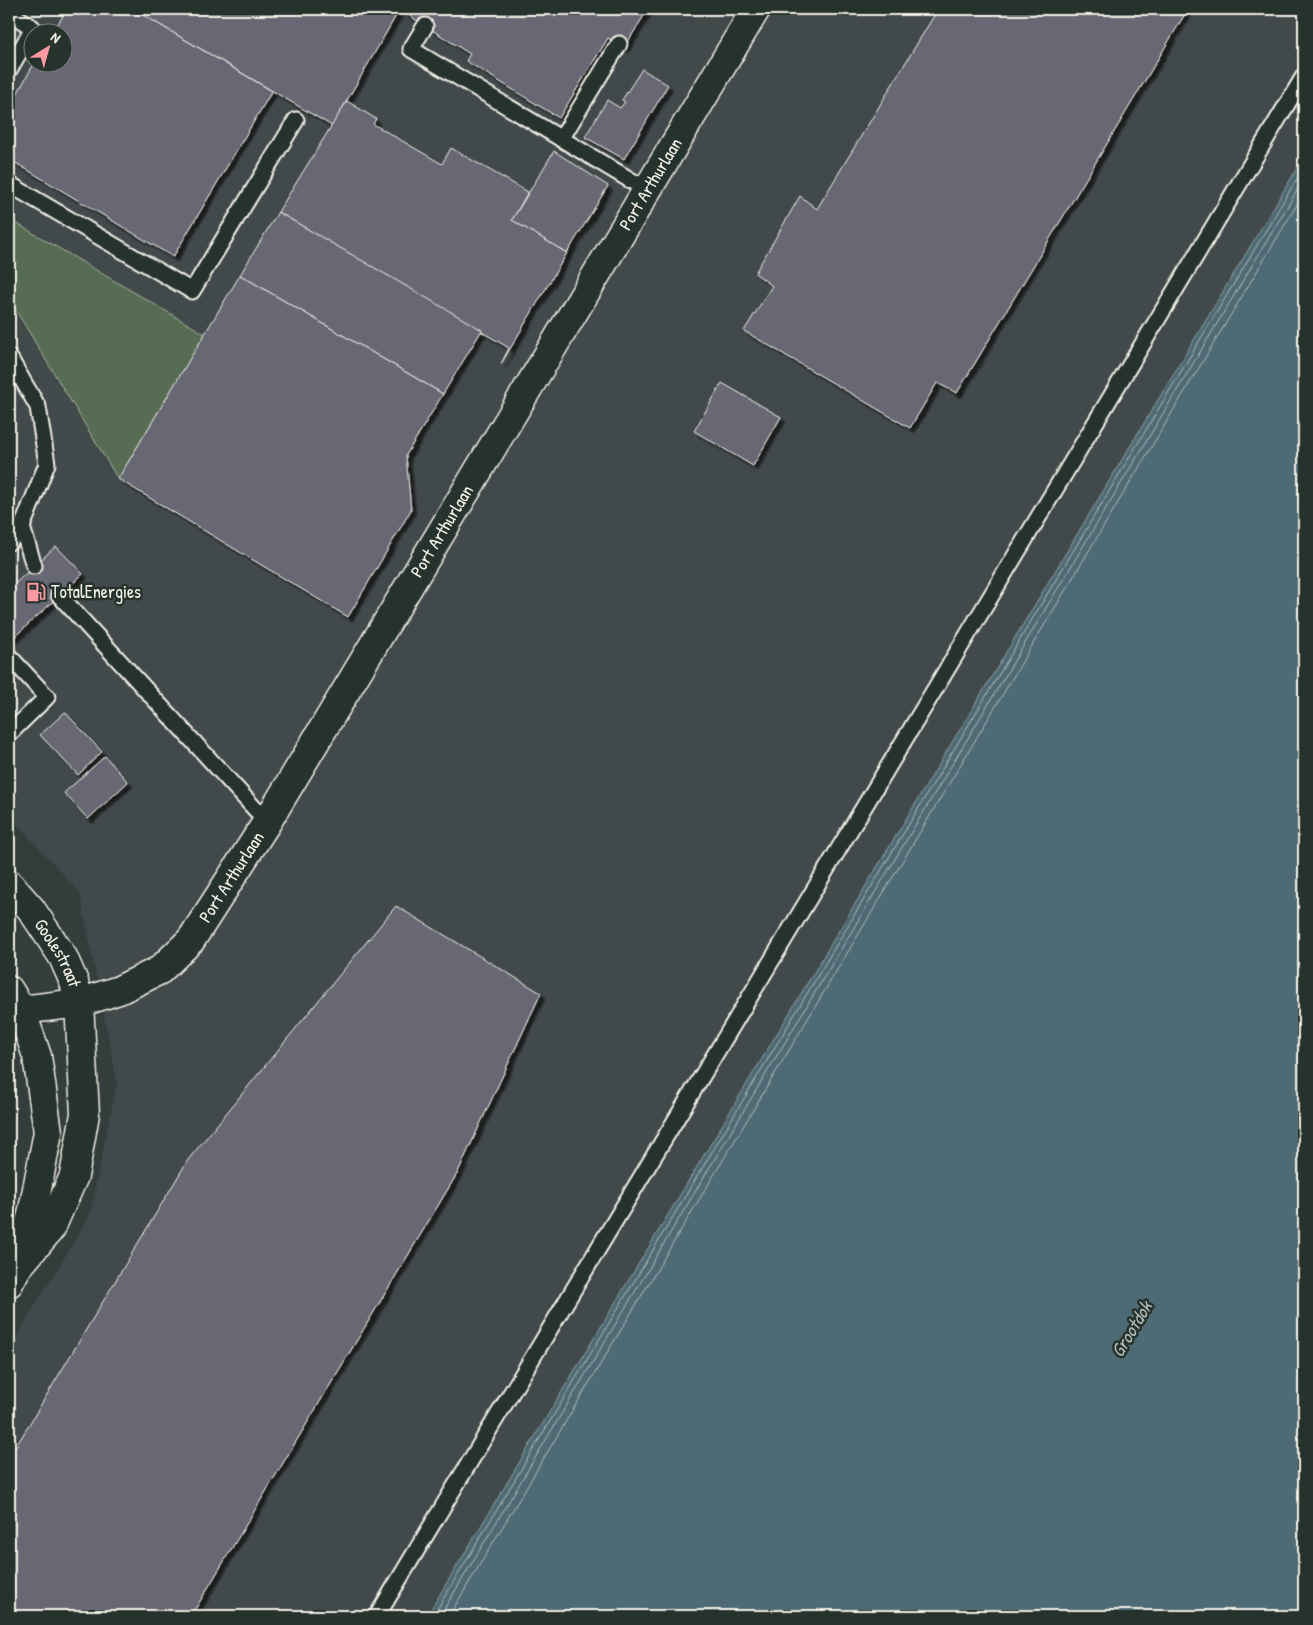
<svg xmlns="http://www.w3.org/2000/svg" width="1313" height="1625" font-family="'Patrick Hand',sans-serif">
<defs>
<filter id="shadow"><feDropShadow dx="4.5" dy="4.5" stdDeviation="1" flood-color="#0009"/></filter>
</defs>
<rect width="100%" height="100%" fill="#333d3b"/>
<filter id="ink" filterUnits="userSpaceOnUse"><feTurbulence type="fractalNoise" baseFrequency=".02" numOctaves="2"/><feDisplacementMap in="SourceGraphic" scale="10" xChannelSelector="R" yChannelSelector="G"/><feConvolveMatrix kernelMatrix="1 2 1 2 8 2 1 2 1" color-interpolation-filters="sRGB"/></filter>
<g filter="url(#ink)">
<path fill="#434a4c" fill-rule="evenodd" d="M11,9H1304V157L427,1616H9V1349L90,1215L117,1081L80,893L9,815V13ZM32,32H62V62H32Z"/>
<path fill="#576d52" stroke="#a6af9d" d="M9,219L205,334L118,479L9,299Z"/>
<path fill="#4e6b74" stroke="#90a1a2" d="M1304,157V1616H427Z"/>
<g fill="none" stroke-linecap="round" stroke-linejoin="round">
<g stroke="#b2bbba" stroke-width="1">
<path d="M433,1616L1304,167"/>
<path d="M440,1616L1304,179"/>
<path d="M449,1616L1304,193"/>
</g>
</g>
<g fill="#686774" stroke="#f4f1e8" filter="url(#shadow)">
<path d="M67,9H133L272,91L173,257L9,159V108L35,62H62V32H53Z"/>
<path d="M133,9H400L332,126Z"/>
<path d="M404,9H648L624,48L608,38L559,118L466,61L470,54L402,11Z"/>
<path d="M938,9H1188L957,393L937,383L910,428L744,331L772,286L755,273L800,196L817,209Z"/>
<path d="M642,69L668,85L624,159L585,137L607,100L620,108L625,102L622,100Z"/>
<path d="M347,101L376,119L373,124L442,164L451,148L528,192L512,220L567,253L501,364L509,348L278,212Z"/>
<path d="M554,151L608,186L567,253L512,220Z"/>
<path d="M278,212L482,330L443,394L240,275Z"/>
<path d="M240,275L443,394L406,455L411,510L348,617L118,479Z"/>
<path d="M722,383L781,417L753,466L694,431Z"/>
<path d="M56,546L83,574L9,642V589Z"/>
<path d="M65,712L102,752L78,775L40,735Z"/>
<path d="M105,756L128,782L88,819L64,793Z"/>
<path d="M396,906L541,993L457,1174L191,1616H9V1458L188,1160Z"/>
</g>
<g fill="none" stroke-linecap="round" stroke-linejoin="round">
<defs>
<g id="lane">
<path d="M9,12L33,28L9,70"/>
<path d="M425,26L411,49L647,190"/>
<path d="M561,139L619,44"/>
<path d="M9,184L192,291L296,120"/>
<path d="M9,357L38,407L47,464L22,527L34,566"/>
<path d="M9,542L22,527"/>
<path d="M59,595L267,822"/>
<path d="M9,656L47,697L9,734"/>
<path d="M377,1616L1304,76"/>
</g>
<g id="street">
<path id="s1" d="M21,1010L79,1003L119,990L160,970L191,940L267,822L756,9"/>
</g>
<g id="secondary">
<path id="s2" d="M9,884L31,909L63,957L74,982L79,1003L85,1114L74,1176L51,1228L17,1268L9,1283"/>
<path d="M9,990L21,1010L37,1056L48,1132L32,1215L20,1259"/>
</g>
</defs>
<use href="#lane" stroke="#f4f1e8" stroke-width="19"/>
<use href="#street" stroke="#f4f1e8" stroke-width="31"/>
<use href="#secondary" stroke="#f4f1e8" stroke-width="31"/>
<use href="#lane" stroke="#26332d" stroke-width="15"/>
<use href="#street" stroke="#26332d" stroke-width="28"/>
<use href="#secondary" stroke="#26332d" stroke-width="28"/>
</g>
</g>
<defs>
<symbol id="fuel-bare" viewBox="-9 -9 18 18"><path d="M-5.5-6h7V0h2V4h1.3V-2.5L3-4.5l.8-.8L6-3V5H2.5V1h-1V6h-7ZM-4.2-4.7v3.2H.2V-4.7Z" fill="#ff9aa2" stroke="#26332d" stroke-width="2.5" paint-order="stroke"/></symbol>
</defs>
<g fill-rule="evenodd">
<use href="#fuel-bare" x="22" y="578" width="28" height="28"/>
</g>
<g text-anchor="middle" stroke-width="5" stroke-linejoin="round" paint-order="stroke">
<g font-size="18" fill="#f4f1e8" stroke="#26332d">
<text dy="6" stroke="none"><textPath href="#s1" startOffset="1074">Port Arthurlaan</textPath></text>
<text dy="6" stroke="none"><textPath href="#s1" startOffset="669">Port Arthurlaan</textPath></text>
<text dy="6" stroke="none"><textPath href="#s1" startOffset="264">Port Arthurlaan</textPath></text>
<text dy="6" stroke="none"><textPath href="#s2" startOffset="85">Goolestraat</textPath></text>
</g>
<g font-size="18" fill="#f4f1e8" stroke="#26332d" text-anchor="start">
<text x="51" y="598">TotalEnergies</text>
</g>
<g font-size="19" font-style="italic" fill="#b2bbba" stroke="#26332d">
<text transform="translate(1131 1329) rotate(-59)" y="7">Grootdok</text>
</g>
</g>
<rect width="1313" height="1625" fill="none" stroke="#26332d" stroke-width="30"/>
<rect x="15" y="15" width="1283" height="1595" fill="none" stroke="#f4f1e8" stroke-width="2" filter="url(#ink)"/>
<g transform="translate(48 48) rotate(37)"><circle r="24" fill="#26332d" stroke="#787f78"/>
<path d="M0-4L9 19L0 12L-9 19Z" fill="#ff9aa2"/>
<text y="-8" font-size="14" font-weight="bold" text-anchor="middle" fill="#f4f1e8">N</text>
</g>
</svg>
